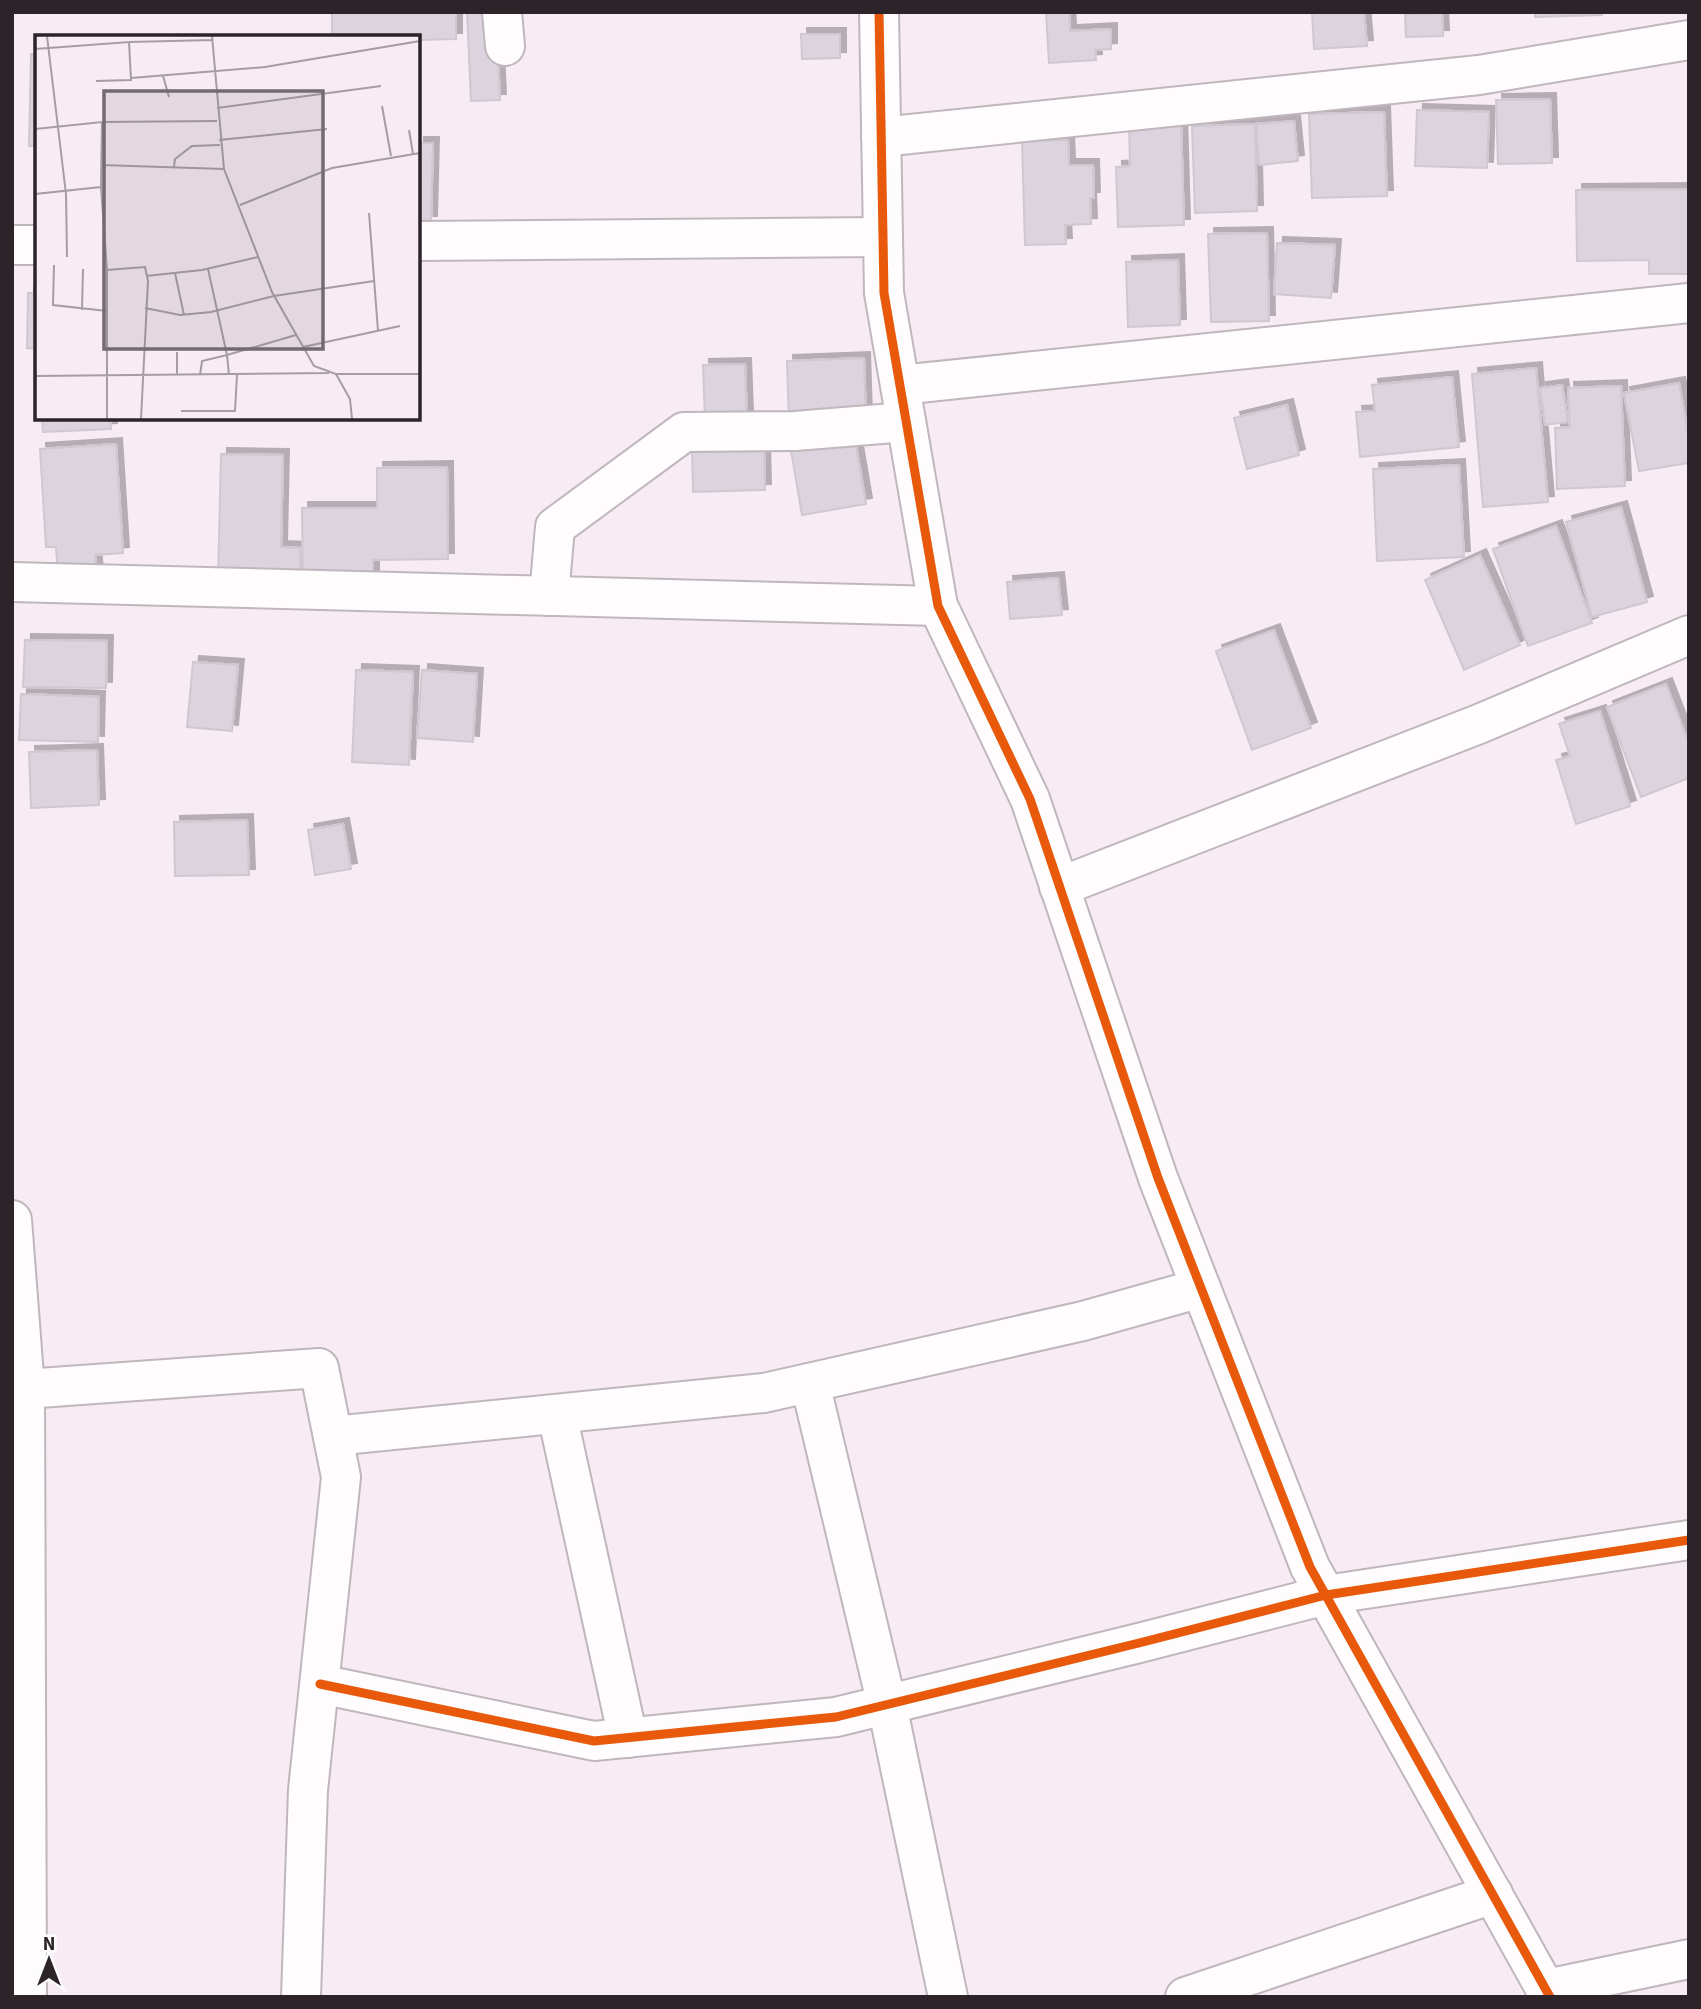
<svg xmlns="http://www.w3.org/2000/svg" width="1701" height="2009" font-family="'Source Sans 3',sans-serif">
<defs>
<filter id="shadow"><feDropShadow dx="6" dy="-6" stdDeviation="0" flood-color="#0004"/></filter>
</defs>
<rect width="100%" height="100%" fill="#f7ecf4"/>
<g fill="#dbd3dd" stroke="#cfc8d0" stroke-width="2" filter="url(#shadow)">
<path d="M332,12H456V39L418,40V37H332Z"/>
<path d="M467,12H496L500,100L471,101Z"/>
<path d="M1046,12H1069L1070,31L1111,29V49L1095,50L1096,60L1049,63Z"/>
<path d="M1312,12H1364L1367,46L1314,49Z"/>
<path d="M1535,12H1602V15L1535,17Z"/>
<path d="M1442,13L1443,36L1406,37L1405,14Z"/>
<path d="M801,34H840V58L802,59Z"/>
<path d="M31,54H37V146H29Z"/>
<path d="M1550,99L1552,163L1498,164L1496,100Z"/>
<path d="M1417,110L1489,112L1487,168L1415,166Z"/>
<path d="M1384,112L1387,196L1312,198L1309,114Z"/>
<path d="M1294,121L1298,161L1259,165L1256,124Z"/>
<path d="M1181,122L1184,225L1118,227L1116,167L1130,166L1129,124Z"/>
<path d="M1255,124L1257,211L1195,213L1192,126Z"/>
<path d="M1068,140L1069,165H1093L1094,198H1090L1091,224L1065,225L1066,244L1025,245L1022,141Z"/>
<path d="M418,143H433L431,222H418Z"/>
<path d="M1689,189V274H1649V260L1577,261L1576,190Z"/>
<path d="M1267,233L1269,321L1211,322L1208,234Z"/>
<path d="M1277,243L1335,245L1331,298L1274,294Z"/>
<path d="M1178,260L1180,325L1128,327L1126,262Z"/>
<path d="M28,293H37V349L27,348Z"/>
<path d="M864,358L866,421L789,424L787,361Z"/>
<path d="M745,364L747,418L705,419L703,365Z"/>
<path d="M1536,368L1548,502L1483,507L1472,374Z"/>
<path d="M1452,377L1459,447L1360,457L1356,412L1375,411L1372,385Z"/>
<path d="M1679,383L1689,438V463L1639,471L1624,393Z"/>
<path d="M1562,385L1568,422L1545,425L1540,388Z"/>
<path d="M1621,386L1625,486L1557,489L1555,428L1570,427L1568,388Z"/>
<path d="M1287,405L1299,455L1247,469L1234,418Z"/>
<path d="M42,418H110L111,429L43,432Z"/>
<path d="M853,428L866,504L802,515L789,439Z"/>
<path d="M116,444L123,553L95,555L97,574L58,576L56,547H46L40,449Z"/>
<path d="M764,449L765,490L693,492L692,451Z"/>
<path d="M221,454L283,455L281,547L300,548V581L218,579Z"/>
<path d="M1459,465L1464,557L1377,561L1373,469Z"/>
<path d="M447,467L448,559L373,560V584L303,585L302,508H377V468Z"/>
<path d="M1621,507L1647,602L1592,617L1566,522Z"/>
<path d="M1556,526L1592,623L1528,646L1493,549Z"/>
<path d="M1480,555L1520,645L1464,670L1425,580Z"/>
<path d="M1058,578L1062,615L1010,619L1007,582Z"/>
<path d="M1274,630L1311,728L1252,750L1216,651Z"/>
<path d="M25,640L107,641L106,688L23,687Z"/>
<path d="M193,662L238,665L232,731L187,727Z"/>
<path d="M356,670L413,672L409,765L352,762Z"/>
<path d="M422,670L477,674L473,742L417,738Z"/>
<path d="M1666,684L1689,744V778L1641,797L1607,707Z"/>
<path d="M21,694L99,697L98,742L19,740Z"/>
<path d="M1600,711L1630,806L1576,824L1556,760L1570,756L1559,724Z"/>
<path d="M97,750L99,805L31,808L29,752Z"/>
<path d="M247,820L249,875L175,876L174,822Z"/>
<path d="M343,824L351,869L315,875L308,830Z"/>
</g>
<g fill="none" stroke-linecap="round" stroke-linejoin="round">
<defs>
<g id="minor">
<path d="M502,12L505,46"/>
<path d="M879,12L884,293L938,606L1030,799L1158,1178L1310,1567L1550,1997"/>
<path d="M881,137L1479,75L1689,40"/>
<path d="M418,241L883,237"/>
<path d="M12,245H37"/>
<path d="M900,385L1689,303"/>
<path d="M12,582L938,606"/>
<path d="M549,596L555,527L684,432L795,431L906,422"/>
<path d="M1059,887L1479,724L1689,635"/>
<path d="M12,1220L25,1389L319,1368L341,1477L308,1790L301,1997"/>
<path d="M810,1383L887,1705L948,1997"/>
<path d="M25,1389L27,1997"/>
<path d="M557,1414L628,1738"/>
<path d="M333,1436L764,1393L1083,1321L1201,1288"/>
<path d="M320,1684L594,1741L836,1717L1139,1643L1326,1595L1689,1540"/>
<path d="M1546,1989L1689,1959"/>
<path d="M1185,1997L1493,1894"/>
</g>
</defs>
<use href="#minor" stroke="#c0b6bd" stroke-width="42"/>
<use href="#minor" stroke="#fefcfd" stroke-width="38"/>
<defs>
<g id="cycleway">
<path d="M879,12L884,293L938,606L1030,799L1158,1178L1310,1567L1550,1997"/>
<path d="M320,1684L594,1741L836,1717L1139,1643L1326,1595L1689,1540"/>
</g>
</defs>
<use href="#cycleway" stroke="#fcfcfc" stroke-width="13"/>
<use href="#cycleway" stroke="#e8590c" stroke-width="9"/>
</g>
<g transform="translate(35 35)">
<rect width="385" height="385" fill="#f7ecf4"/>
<path fill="none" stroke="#a69ca3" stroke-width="2" d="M12,1L31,159L32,222M177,1L189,134L237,257L279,331L301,339L315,364L317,384M94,7L178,5M0,14L94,7L96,45L61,46M128,41L134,62M96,43L230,32L385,6M347,71L356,121M182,73L346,51M67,87L182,86M0,94L67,87L66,152L72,235L110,232L113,246L106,384M374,95L378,119M184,105L292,94M66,130L189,134M139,132L140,124L157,111L185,110M0,159L66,152M205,170L297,133L385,118M334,178L343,296M19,230L18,270L72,276M173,234L192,320L261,300M72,235V384M140,238L149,280M111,241L167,235L223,222M110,273L145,280L176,277L239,261L339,246M47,275L48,234M268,312L365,291M142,317V340M301,339H385M165,340L167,326L192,320L194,340M0,341L294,338M146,376H200L202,340"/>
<path fill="#746a71" fill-opacity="0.15" stroke="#746a71" stroke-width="3.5" d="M69,56H288V314H69Z"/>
<rect width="385" height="385" fill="none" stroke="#2d242a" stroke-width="3.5"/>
</g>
<rect width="1701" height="2009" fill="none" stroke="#2d242a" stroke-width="28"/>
<g transform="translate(49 1960)" stroke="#fcfcfc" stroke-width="5" paint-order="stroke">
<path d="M0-5L12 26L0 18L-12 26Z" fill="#2d242a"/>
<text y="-10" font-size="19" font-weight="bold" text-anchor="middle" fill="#2d242a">N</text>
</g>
</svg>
